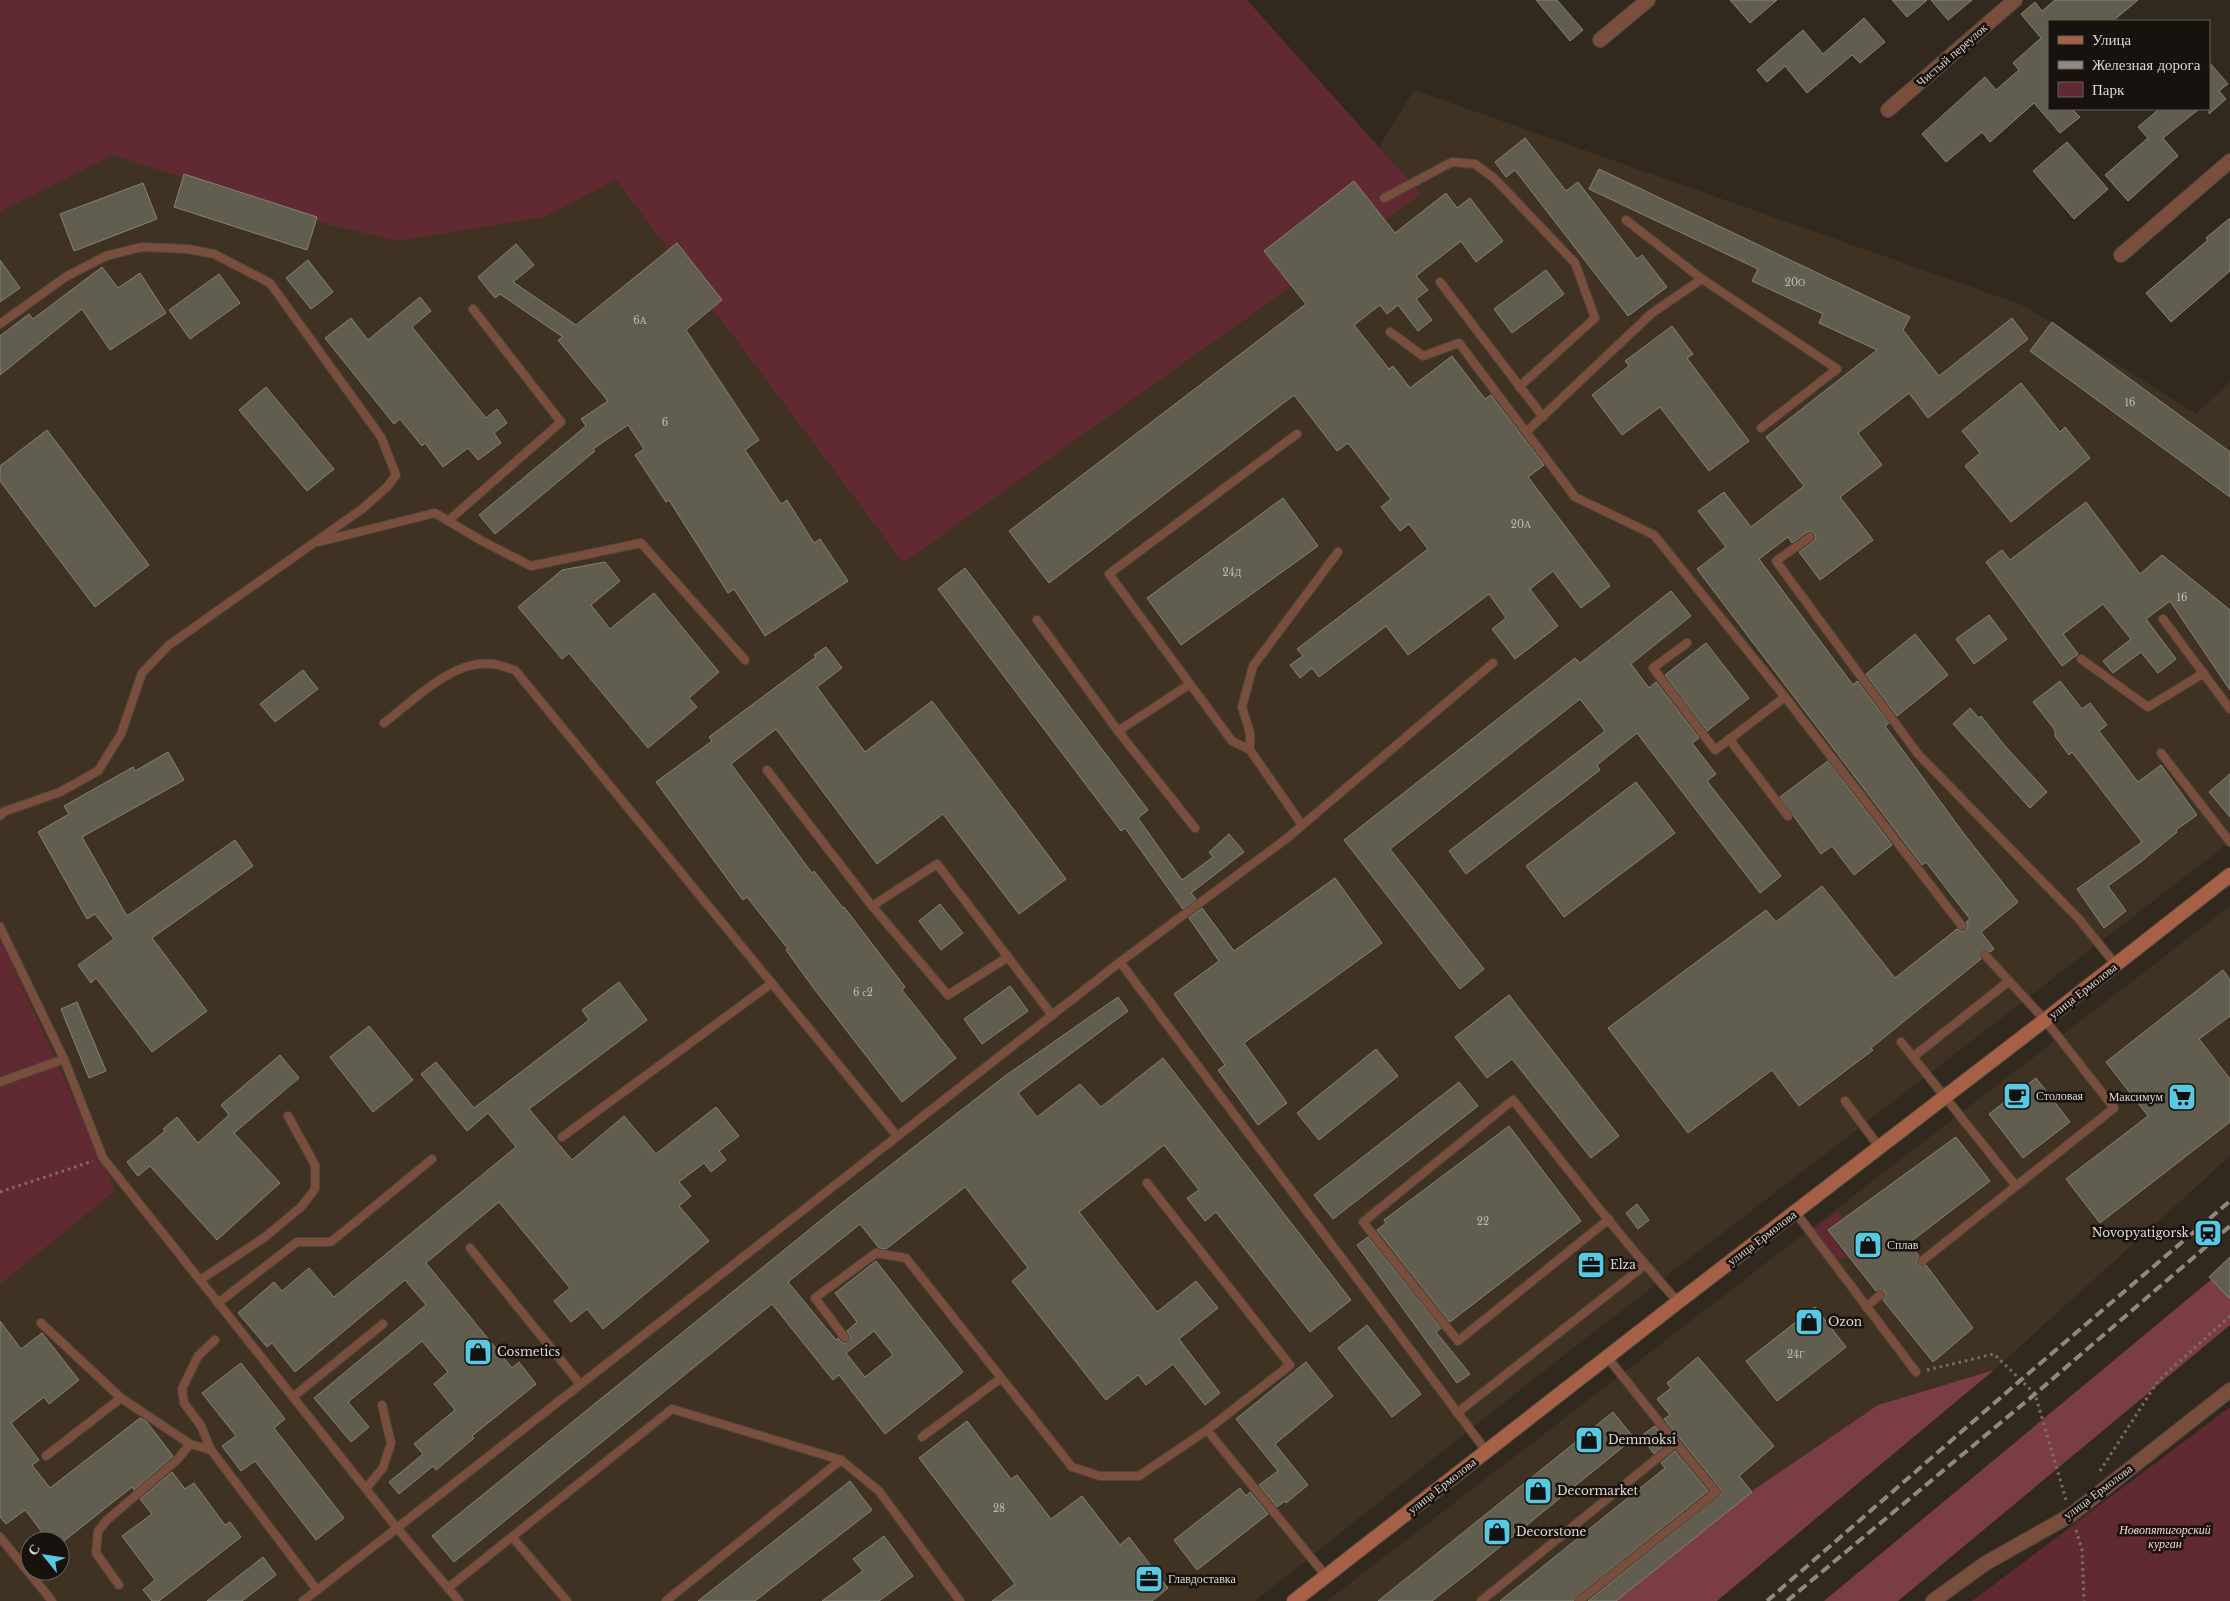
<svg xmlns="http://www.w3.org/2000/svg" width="2230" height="1601" font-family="'Libre Baskerville',serif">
<rect width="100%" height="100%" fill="#32291e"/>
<g fill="#403222" fill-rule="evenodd">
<path d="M1414,90L2025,306L2196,414L2230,382V842L1555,1362L1255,1601H0V1284L109,1195L0,937V212L113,155L545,217L616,180L903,563L1379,147ZM30,1541H60V1571H30Z"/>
<path d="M2230,906V1156L1994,1370L1878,1405L1752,1492L1616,1601H1327Z"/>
</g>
<g fill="#612931">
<path d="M0,0H1247L1421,194L903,563L616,180L545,217L397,241L331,225L113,155L0,212Z"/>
<path d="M0,937L115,1191L0,1284Z"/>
<path d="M1838,1211L1843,1218L1827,1230L1847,1257L1836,1261L1813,1230Z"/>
<path d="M2230,1407V1601H1972Z"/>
</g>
<g fill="#7b3d45">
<path d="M2230,1264V1325L1898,1601H1824Z"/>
<path d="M1994,1370L1717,1601H1616L1755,1489L1878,1405Z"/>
</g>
<g fill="#615e4f" stroke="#868374" fill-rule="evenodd">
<path d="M1536,0H1557L1583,30L1570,41Z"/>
<path d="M1730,0H1777L1750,23Z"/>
<path d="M1892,0H1927L1907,17Z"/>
<path d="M1931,0H1972L1948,20Z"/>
<path d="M2055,0H2138L2113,21H2049V109H2072L2080,117L2060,133L2034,103L1990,142L1982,132L1946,162L1922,134L1985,77L1996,90L2019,70L2013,63L2041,38L2021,14L2035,2L2042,11Z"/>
<path d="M1864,18L1885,42L1860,63L1852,55L1807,93L1785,66L1767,82L1757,70L1803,30L1823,54Z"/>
<path d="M2209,62L2228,84L2219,91L2226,99L2209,114Z"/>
<path d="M2159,109H2199L2163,138L2178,156L2128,201L2105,175L2148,138L2138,127Z"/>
<path d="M1525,138L1566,191L1578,182L1637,259L1642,255L1667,287L1628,316L1515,170L1506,177L1495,162Z"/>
<path d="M2067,142L2108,189L2074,219L2033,171Z"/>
<path d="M1599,169L1910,317L1903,330L1939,376L2012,318L2028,339L1928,418L1909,393L1858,433L1882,465L1840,497L1873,540L1820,580L1799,552L1815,540L1816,536L1812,532H1807L1792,543L1788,537L1759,559L1853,685L1857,681L1889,723L1885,726L1964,834L2018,902L1981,932L1994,949L1990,952L1986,950L1982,951L1980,954L1981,959L1871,1048L1873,1050L1799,1106L1772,1070L1688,1133L1608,1028L1766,910L1776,922L1822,886L1895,978L1957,929L1962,932L1966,930L1968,926L1966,922L1970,919L1926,862L1922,865L1697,569L1726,547L1698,511L1724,492L1751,527L1804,486L1766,437L1877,350L1819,323L1823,314L1752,281L1758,269L1589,189Z"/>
<path d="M184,174L317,217L307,250L174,207Z"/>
<path d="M1354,181L1395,233L1446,193L1457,208L1470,198L1503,241L1476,262L1461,241L1416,276L1428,290L1416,299L1432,320L1418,331L1398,305L1387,314L1380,305L1354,325L1389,369L1393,366L1410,388L1452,356L1485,399L1491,395L1544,465L1528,477L1610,586L1581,608L1553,571L1530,589L1558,626L1515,659L1492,629L1506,618L1489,594L1408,655L1386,626L1319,677L1312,668L1300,678L1290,665L1303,656L1297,649L1428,549L1409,524L1400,531L1381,507L1391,499L1348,443L1337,451L1294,395L1049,583L1009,531L1306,304L1264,251Z"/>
<path d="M143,183L157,219L74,251L60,214Z"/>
<path d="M2230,218V271L2171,322L2146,293L2208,240L2206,238Z"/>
<path d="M677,243L722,300L686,330L759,440L745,450L781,504L787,500L814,543L820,539L848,581L765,636L734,589L728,593L669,500L666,502L635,455L644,449L628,425L593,449L595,451L495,534L479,515L586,426L581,419L608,401L558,340L563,337L500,294L495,298L478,277L516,244L534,265L513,282L576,325Z"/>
<path d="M0,260L20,288L0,302Z"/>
<path d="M308,260L333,292L311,309L286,278Z"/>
<path d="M102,267L118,288L140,273L166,313L110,350L82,309L0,375V336L29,314L33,319Z"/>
<path d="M1546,270L1564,294L1512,333L1494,309Z"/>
<path d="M219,274L240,303L190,339L169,310Z"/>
<path d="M420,297L431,311L412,327L486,418L497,409L507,423L494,433L501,443L478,460L468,448L443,467L425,443L422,446L400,419L394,424L325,338L351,318L368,340Z"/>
<path d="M2052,322L2230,452V497L2030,351Z"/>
<path d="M1672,326L1693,354L1687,358L1749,441L1709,471L1660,407L1622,435L1592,395L1629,366L1625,361Z"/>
<path d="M2021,383L2060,432L2065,427L2090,458L2011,522L1965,466L1980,453L1962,431Z"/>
<path d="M266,387L334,469L307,491L239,410Z"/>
<path d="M47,430L149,565L95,607L0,481V466Z"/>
<path d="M1283,498L1318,546L1181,645L1147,598Z"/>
<path d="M2086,502L2140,574L2162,555L2230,610V690L2170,601L2146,619L2176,659L2158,673L2141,652L2113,673L2103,661L2131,639L2103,604L2063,634L2078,654L2062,666L1986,562L2002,550L2010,560Z"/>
<path d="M605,562L620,581L591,605L610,629L654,593L719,672L689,698L697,707L648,748L569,653L562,659L518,607L562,570Z"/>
<path d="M965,568L1148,810L1138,818L1182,880L1213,857L1209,852L1229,834L1244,852L1191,893L1196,899L1183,909L1125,828L1121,831L938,589Z"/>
<path d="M1671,591L1691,616L1631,664L1649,688L1656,682L1699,738L1692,743L1716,774L1707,781L1781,876L1760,893L1637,733L1597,765L1600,770L1466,874L1449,851L1605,731L1580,699L1390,849L1484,969L1460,989L1344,840L1575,658L1580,663Z"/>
<path d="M1989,615L2007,639L1974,664L1956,639Z"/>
<path d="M1915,634L1948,675L1897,716L1866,674Z"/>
<path d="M1706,643L1749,698L1707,731L1665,675Z"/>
<path d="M826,647L842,668L817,687L865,752L932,701L1066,879L1019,914L943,814L877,864L776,729L731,764L812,873L814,871L843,908L844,907L905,987L902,990L956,1058L902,1102L812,986L786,950L788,949L747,897L743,900L656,782L712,741L709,737L816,657L814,655Z"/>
<path d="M303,670L318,689L275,722L260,704Z"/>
<path d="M2060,681L2082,709L2090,703L2107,725L2099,731L2138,782L2161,765L2197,815L2176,830L2177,832L2142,861L2108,886L2126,911L2104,928L2077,889L2142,842L2072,752L2069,755L2055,736V730L2033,702Z"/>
<path d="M1970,708L1979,718L1981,716L2005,746L2047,792L2030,808L1953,724Z"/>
<path d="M168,752L184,780L82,837L127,916L235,840L253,866L152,938L207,1011L152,1052L96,978L91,983L78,965L114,939L95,914L87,919L38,832L69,814L64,806L133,767L135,771Z"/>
<path d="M1828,761L1892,845L1854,875L1832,846L1821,854L1780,797Z"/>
<path d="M2230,774V817L2209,792Z"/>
<path d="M1636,782L1675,833L1564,917L1526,866Z"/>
<path d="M1335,878L1382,943L1244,1043L1287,1103L1258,1125L1218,1070L1225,1065L1174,994L1219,961L1189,918L1202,908L1234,951Z"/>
<path d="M940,904L963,933L941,950L919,921Z"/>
<path d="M2223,970L2230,980V1016L2199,1039L2230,1079V1122L2100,1223L2066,1179L2148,1116L2106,1062Z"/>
<path d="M619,982L647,1020L529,1109L572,1160L624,1116L656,1154L716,1107L739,1136L719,1151L726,1160L711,1172L704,1163L679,1182L691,1196L679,1206L709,1241L603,1329L587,1309L571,1322L554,1301L570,1288L499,1202L426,1263L512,1368L519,1362L536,1384L472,1436L474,1438L436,1470L433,1466L399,1494L389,1482L423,1454L414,1444L455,1410L434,1384L448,1372L422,1341L348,1402L369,1427L351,1442L314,1398L426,1305L405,1280L295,1372L272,1343L267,1347L238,1313L274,1282L282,1291L309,1268L334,1297L516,1147L488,1113L467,1131L421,1074L436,1062L474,1108L589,1020L582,1010Z"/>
<path d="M1010,986L1028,1011L982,1044L964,1019Z"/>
<path d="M1509,995L1619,1136L1591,1158L1512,1059L1487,1078L1455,1037Z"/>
<path d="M1118,997L1128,1011L1018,1093L1037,1117L1080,1084L1101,1107L1163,1058L1351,1300L1310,1332L1216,1212L1205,1221L1187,1198L1199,1190L1164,1145L1079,1212L1157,1312L1196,1281L1218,1308L1179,1339L1220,1393L1205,1405L1173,1364L1146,1385L1138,1375L1106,1400L1012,1281L1028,1268L965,1187L886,1249L879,1248L860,1224L788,1282L836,1340L838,1338L842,1343H846L851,1338L847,1331L857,1322L835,1293L876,1261L963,1372L885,1434L839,1375L833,1380L772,1304L454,1562L432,1536L837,1207L1005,1076ZM874,1331L893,1355L865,1377L846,1353Z"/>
<path d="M77,1002L106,1071L89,1078L61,1009Z"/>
<path d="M369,1026L413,1080L373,1112L330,1057Z"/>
<path d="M1376,1049L1398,1076L1319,1140L1297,1113Z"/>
<path d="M280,1055L299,1078L234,1133L280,1183L217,1240L150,1166L138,1176L127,1162L165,1131L163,1129L177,1117L198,1143L229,1115L221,1105Z"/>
<path d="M2036,1078L2070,1122L2023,1158L1989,1114Z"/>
<path d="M1459,1082L1478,1106L1333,1219L1314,1195Z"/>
<path d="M1509,1126L1581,1221L1450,1322L1377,1230L1386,1223L1384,1220Z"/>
<path d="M1956,1137L1990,1181L1909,1243L1919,1256L1917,1259V1264L1920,1266L1926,1265L1973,1328L1933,1362L1883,1300L1885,1296V1292L1881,1290L1876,1291L1828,1230Z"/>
<path d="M1637,1204L1649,1220L1638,1229L1626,1213Z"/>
<path d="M1368,1237L1441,1328L1436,1332L1470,1374L1457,1383L1357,1245Z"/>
<path d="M2230,1257V1299L2209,1277Z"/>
<path d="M1815,1307L1846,1347L1777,1401L1746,1361Z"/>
<path d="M0,1321L21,1349L42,1333L79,1380L49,1404L44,1397L11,1423L39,1460L32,1465L50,1488L140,1418L146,1421L173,1456L134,1490L132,1487L64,1541H49L25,1510L6,1524L0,1517Z"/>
<path d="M1367,1325L1421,1394L1392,1417L1338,1348Z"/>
<path d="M1698,1357L1774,1446L1739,1476L1752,1492L1616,1601H1588L1721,1494L1720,1488L1664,1419L1670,1415L1657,1399L1671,1388L1667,1383Z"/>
<path d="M1306,1362L1333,1396L1275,1444L1308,1485L1286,1503L1285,1501L1277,1507L1259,1485L1278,1471L1236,1419Z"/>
<path d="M241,1363L285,1419L274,1428L344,1518L316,1540L255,1461L241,1471L222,1446L236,1436L202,1393Z"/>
<path d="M1613,1412L1634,1438L1474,1568L1432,1601H1378Z"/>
<path d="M967,1421L1011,1479L1017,1475L1051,1519L1082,1496L1120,1545L1129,1537L1168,1588L1152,1601H992L1015,1584L919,1458Z"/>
<path d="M1655,1426L1668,1442L1654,1454L1641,1436Z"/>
<path d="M1675,1451L1708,1491L1576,1597L1573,1601H1500L1665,1468L1661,1463Z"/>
<path d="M172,1472L185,1489L194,1483L225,1525L230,1522L241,1537L159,1601H152L143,1590L155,1580L122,1536L152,1514L140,1499Z"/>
<path d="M850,1481L872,1510L755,1601H698Z"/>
<path d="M1240,1488L1246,1496L1250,1492L1268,1514L1197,1570L1174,1540Z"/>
<path d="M884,1536L913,1576L879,1601H822L863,1571L853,1559Z"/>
<path d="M263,1557L276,1575L242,1601H207Z"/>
</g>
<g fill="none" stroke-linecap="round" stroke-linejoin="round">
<defs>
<g id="service">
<path d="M1384,198L1452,162L1475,164L1495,179L1575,263L1595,318L1519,387"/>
<path d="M1626,220L1702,279L1837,369L1761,428"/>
<path d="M1440,282L1543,417"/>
<path d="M0,324L67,276L106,256L142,247L188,249L214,254L270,283L381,437L396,475L387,487L362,509L169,645L142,673L121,734L98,771L60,792L3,812L0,816"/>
<path d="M1390,332L1423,356L1459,343L1575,497L1654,535L1785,697L1962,926"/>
<path d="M1526,432L1652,313L1702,279"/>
<path d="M1297,434L1109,574L1232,741L1250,750L1302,825"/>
<path d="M448,521L561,422L473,309"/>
<path d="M1810,537L1776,561L1918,754L2078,918L2116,965"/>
<path d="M318,542L435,513L482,541L531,566L641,543L745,660"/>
<path d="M2163,619L2230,709"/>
<path d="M1037,620L1118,731L1195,828"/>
<path d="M1687,643L1653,668L1715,750L1785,697"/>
<path d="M2081,659L2148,707L2204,673"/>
<path d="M384,723C413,701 454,658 493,664C500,665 508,668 515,670L897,1136"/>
<path d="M1118,731L1190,684"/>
<path d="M1729,739L1788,816"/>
<path d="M1250,750V733L1242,707L1253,666L1338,552"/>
<path d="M2161,753L2230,842"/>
<path d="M767,770L872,906L948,995L1008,957"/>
<path d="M872,906L937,864L1052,1015"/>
<path d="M0,927L64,1059L103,1158L397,1528L1120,962"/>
<path d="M1901,1042L2016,1186"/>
<path d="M1913,1057L2009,981"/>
<path d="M0,1082L64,1059"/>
<path d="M1845,1101L1880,1148"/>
<path d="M562,1137L772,983"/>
<path d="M1147,1183L1290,1365L1207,1430"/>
<path d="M1796,1213L1916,1372"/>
<path d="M1609,1219L1458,1341L1363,1222L1513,1100C1567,1168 1620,1237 1678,1302"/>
<path d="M470,1248L580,1384"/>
<path d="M1922,1261L2114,1108L2045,1020L1985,955"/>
<path d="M200,1280L265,1237L301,1207L315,1189V1165L288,1116"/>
<path d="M218,1303L297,1242H331L432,1159"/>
<path d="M1866,1307L1880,1295"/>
<path d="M41,1323L121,1398L190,1444L211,1450"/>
<path d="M845,1338L815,1298L876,1253L906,1258L1072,1467L1100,1476H1139L1207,1430L1326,1576"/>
<path d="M215,1340L198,1356L182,1389L184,1403L201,1426L211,1450L317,1590"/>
<path d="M1607,1357L1676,1443"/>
<path d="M293,1397L383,1324"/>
<path d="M1457,1413L1645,1265"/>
<path d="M922,1437L1001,1378"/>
<path d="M1487,1452L1120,962L1286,839L1493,663"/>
<path d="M46,1456L121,1398"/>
<path d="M366,1488L383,1468L391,1443L382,1405"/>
<path d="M0,1537L52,1601"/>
<path d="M513,1538L567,1601"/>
<path d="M119,1585L96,1553L98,1531L107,1520L177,1460L190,1444"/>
<path d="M448,1588L672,1409L841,1460L879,1491L960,1601"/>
<path d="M303,1601L397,1528L459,1601"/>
<path d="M666,1601L841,1460"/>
<path d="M1481,1601L1676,1443L1716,1492L1579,1601"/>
</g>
<g id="minor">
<path d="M1600,40L1648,0"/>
<path d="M1888,110L2015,0"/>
<path d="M2121,255L2230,161"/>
</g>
<path id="tertiary" d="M1933,1601L1986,1563L2071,1515L2230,1390"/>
<path id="secondary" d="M1294,1601L1678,1302L2045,1020L2230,875"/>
</defs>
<use href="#service" stroke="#4e453b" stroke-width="10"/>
<use href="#minor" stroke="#4e453b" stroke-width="16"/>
<use href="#tertiary" stroke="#4e453b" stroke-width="16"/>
<use href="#secondary" stroke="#4e453b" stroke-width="16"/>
<g stroke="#787066" stroke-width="3" stroke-dasharray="2.5 4" stroke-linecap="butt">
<path d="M0,1192L93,1161"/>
<path d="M1927,1370L1994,1354L2035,1394L2066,1500"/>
<path d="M2100,1471L2158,1381L2230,1316"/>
<path d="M2076,1530L2082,1550L2084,1601"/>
</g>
<use href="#service" stroke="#7a4e3d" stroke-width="8"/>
<use href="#minor" stroke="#7a4e3d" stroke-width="14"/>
<use href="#tertiary" stroke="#7a4e3d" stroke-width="14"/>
<use href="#secondary" stroke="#a56045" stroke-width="14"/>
<g stroke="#918980" stroke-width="4" stroke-dasharray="10 5" stroke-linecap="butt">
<path d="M1767,1601L2022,1379L2230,1201"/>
<path d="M1787,1601L2035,1394L2230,1226"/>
</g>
</g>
<defs>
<symbol id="cafe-square" viewBox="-11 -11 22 22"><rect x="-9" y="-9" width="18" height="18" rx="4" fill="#57c9e2" stroke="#17120e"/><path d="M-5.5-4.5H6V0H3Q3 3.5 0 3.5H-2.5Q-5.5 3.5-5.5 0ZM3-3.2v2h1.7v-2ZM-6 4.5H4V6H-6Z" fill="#111"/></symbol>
<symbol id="supermarket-square" viewBox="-11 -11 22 22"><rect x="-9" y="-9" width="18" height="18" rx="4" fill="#57c9e2" stroke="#17120e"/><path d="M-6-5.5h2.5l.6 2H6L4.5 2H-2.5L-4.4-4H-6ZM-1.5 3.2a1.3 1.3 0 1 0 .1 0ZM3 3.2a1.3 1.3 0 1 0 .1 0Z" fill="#111"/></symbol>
<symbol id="station-square" viewBox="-11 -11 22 22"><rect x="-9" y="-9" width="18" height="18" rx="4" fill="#57c9e2" stroke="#17120e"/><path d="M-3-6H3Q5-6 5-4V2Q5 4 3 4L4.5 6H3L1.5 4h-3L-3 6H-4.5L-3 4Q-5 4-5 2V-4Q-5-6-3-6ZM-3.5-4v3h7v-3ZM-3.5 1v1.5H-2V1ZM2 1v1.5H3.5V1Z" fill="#111"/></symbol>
<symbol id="shop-square" viewBox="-11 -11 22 22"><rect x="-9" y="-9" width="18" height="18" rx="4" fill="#57c9e2" stroke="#17120e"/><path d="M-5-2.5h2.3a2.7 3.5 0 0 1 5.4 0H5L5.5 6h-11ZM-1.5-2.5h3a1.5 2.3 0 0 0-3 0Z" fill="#111"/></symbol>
<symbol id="office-square" viewBox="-11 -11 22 22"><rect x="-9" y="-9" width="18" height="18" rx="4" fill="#57c9e2" stroke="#17120e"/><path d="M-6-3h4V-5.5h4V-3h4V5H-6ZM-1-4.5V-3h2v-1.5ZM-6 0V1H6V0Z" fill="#111"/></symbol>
</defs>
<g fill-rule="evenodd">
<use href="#cafe-square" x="2001" y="1080" width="32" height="32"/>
<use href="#supermarket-square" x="2166" y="1081" width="32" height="32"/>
<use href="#station-square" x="2192" y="1217" width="32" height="32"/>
<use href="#shop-square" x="1852" y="1229" width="32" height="32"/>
<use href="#office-square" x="1575" y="1249" width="32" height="32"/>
<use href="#shop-square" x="1793" y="1306" width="32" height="32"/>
<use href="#shop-square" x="462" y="1336" width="32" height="32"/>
<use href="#shop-square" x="1573" y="1424" width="32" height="32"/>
<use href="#shop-square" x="1522" y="1475" width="32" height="32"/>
<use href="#shop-square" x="1481" y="1516" width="32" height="32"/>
<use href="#office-square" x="1133" y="1563" width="32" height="32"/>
</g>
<g text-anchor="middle" stroke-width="5" stroke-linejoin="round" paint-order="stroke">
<g font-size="10" fill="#c0bab0">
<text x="1795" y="286">20О</text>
<text x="640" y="324">6А</text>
<text x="2130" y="406">16</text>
<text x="665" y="426">6</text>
<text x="1521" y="528">20А</text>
<text x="1232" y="576">24Д</text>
<text x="2182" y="601">16</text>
<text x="863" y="996">6 с2</text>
<text x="1483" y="1225">22</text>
<text x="1796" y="1358">24Г</text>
<text x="999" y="1512">28</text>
</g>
<g font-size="12" fill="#dfd8d1" stroke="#17120e">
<text transform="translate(1952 55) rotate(-41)" y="4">Чистый переулок</text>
<text transform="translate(2083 991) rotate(-38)" y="4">улица Ермолова</text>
<text transform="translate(1762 1238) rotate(-37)" y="4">улица Ермолова</text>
<text transform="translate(1442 1486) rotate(-38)" y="4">улица Ермолова</text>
<text transform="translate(2098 1492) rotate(-37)" y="4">улица Ермолова</text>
</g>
<g font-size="12" fill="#dfd8d1" stroke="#17120e" text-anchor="start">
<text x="2036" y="1100">Столовая</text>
<text x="2163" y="1101" text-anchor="end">Максимум</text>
<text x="2189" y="1237" text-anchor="end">Novopyatigorsk</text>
<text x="1887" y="1249">Сплав</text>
<text x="1610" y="1269">Elza</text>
<text x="1828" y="1326">Ozon</text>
<text x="497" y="1356">Cosmetics</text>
<text x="1608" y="1444">Demmoksi</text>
<text x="1557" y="1495">Decormarket</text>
<text x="1516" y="1536">Decorstone</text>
<text x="1168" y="1583">Главдоставка</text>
</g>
<g font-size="12" font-style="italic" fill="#fcd3d6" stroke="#17120e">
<text x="2165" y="1534">Новопятигорский<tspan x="2165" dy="14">курган</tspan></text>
</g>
</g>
<rect x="2048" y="20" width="162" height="90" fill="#17120e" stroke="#67615c"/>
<rect x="2058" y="36" width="25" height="8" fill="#a56045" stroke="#67615c"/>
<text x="2092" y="45" font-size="15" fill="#dfd8d1">Улица</text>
<rect x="2058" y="61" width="25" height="8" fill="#918980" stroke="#67615c"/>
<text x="2092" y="70" font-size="15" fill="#dfd8d1">Железная дорога</text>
<rect x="2058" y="82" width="25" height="15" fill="#612931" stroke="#67615c"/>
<text x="2092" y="95" font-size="15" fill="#dfd8d1">Парк</text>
<g transform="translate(45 1556) rotate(300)"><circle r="24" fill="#17120e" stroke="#67615c"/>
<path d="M0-4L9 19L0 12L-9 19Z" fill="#57c9e2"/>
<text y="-8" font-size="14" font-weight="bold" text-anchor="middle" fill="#dfd8d1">С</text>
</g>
</svg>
